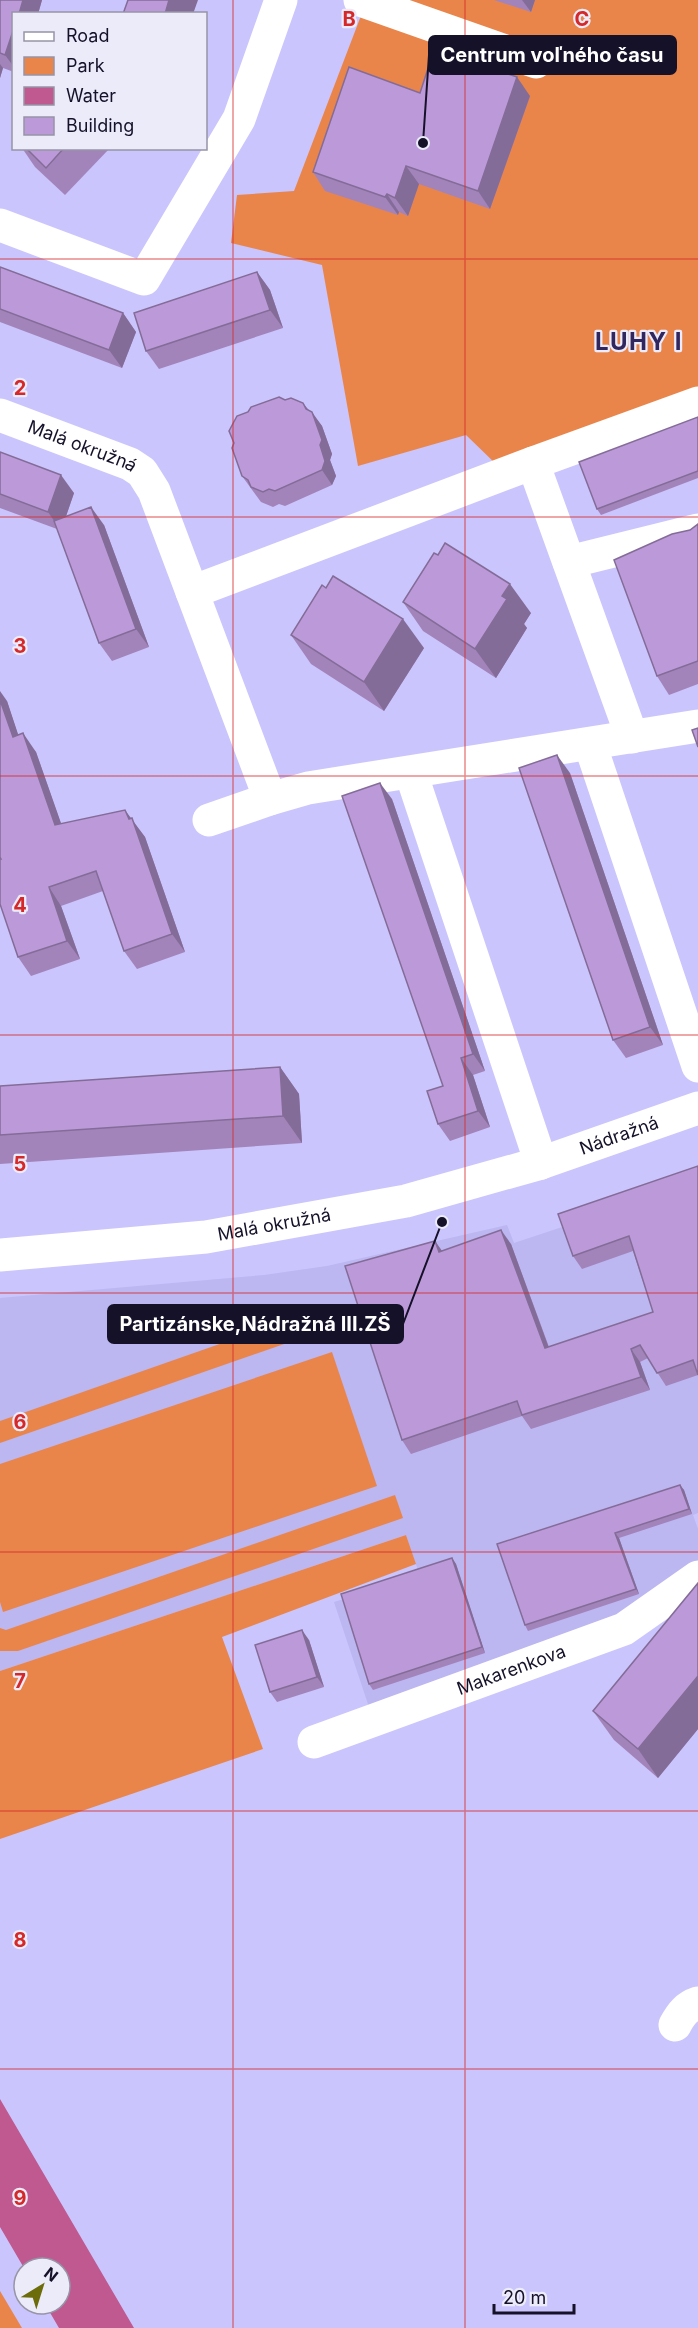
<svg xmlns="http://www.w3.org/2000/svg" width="698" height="2328" font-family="Inter,sans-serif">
<rect width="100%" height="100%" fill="#cac5fc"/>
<path fill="#bcb6f1" d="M698,1182V1513L693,1515L698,1529V1567L618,1622L369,1707L334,1602L420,1576L406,1535L0,1671V1298L264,1275L327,1266L507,1225L514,1243Z"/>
<g fill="#e9854b">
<path d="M367,0H698V389L498,466L466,435L358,466L322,265L231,243L237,195L294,191Z"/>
<path d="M328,1306L336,1326L0,1443V1421Z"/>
<path d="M332,1352L377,1486L3,1612L0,1602V1464Z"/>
<path d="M395,1495L403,1518L18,1651H0V1628L6,1630Z"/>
<path d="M406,1535L416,1564L222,1637L263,1749L0,1839V1671Z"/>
<path d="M0,2291L22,2328H0Z"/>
</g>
<path fill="#bf5990" d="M0,2099L134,2328H59L45,2304H60V2268H24L0,2227Z"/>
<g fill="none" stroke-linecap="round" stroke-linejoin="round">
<g stroke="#fff" stroke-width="33">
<path d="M360,0L536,62"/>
<path d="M0,225L144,279L239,119L281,0"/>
<path id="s1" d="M0,415L130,464L142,472L154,491L270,799L308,788L698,726"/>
<path d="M533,463L698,403"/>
<path d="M569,562L698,530"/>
<path d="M192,592L533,463L632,737"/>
<path d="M590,744L698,1066"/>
<path d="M411,773L541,1163"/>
<path d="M209,820L270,799"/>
<path id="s2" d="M0,1255L206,1237L406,1201L541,1163L698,1108"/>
<path id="s3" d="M314,1742L624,1629L698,1577"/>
<path d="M675,2025C681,2014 686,2007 698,2003"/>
</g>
</g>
<g fill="#a284bb">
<path d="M0,0H42L38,14H14V72L3,68L0,78Z"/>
<path d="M494,0H535L531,12Z"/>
<path d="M420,93L530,96L490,209L419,184L408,216L399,212L398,215L325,191L313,172Z"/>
<path d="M22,148H110L65,195L35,167Z"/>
<path d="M0,267L123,313L136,332L122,368L0,322Z"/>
<path d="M257,272L270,290L283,328L159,369L146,351Z"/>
<path d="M285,400L303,403L322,426L332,454L330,460L336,476L332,485L285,506L279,504L273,507L261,502L242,476L248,412Z"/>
<path d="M698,417V478L601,515L597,509Z"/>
<path d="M0,452L74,493L66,516L104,525L149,647L112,661L99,643L57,529L0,508Z"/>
<path d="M698,524V684L669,695L657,676Z"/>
<path d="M403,602L531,613L524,624L527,628L496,678L423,631Z"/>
<path d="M291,635L424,648L384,711L311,664Z"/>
<path d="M7,701L18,735L36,752L61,824L131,819L145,837L185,952L137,969L124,951L103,891L61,906L80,959L31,976L18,957L1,859Z"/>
<path d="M570,773L663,1045L626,1058L613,1040Z"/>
<path d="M392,799L485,1071L473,1075L490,1127L450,1141L438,1124L443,1086Z"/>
<path d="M280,1067L299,1094L302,1143L0,1164V1086Z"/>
<path d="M698,1166V1375L666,1386L648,1358L640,1362L650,1390L531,1429L522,1416L411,1454L402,1440L435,1241L442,1251L511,1244L549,1347L653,1312L633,1251L582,1269L573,1256Z"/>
<path d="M680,1485L684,1490L692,1514L619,1538L639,1594L528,1631L525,1625L497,1544Z"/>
<path d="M452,1558L456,1564L485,1653L373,1690L369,1684Z"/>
<path d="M698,1583V1729L658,1778L614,1740L593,1711Z"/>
<path d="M309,1640L324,1687L277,1702L270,1692Z"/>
</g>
<g fill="#846c98">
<path d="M23,0H42L38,14H19Z"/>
<path d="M169,0H198L193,14H165Z"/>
<path d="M522,0H535L531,12Z"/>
<path d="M14,28V67L5,55Z"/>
<path d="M0,64L3,68L0,78Z"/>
<path d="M517,77L530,96L490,209L478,191Z"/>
<path d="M406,166L419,184L408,216L395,198Z"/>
<path d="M387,194L399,212L398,215L385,197Z"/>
<path d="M257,272L270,290L283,328L270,310Z"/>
<path d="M123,313L136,332L122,368L109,350Z"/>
<path d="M303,403L314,418L312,412L322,426L332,454L330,460L336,476L332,485L322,470L320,445Z"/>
<path d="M61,475L74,493L61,531L48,512Z"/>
<path d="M91,507L104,525L149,647L136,629Z"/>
<path d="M510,584L531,613L524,624L527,628L496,678L475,649L502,596Z"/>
<path d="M403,619L424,648L384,711L364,682Z"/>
<path d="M0,691L7,701L25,755L13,737L0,700Z"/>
<path d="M23,733L36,752L68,843L55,825Z"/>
<path d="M557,755L570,773L663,1045L650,1027Z"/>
<path d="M380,783L392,799L485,1071L473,1054Z"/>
<path d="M125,810L145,837L185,952L172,934Z"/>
<path d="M49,887L61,906L80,959L67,941Z"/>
<path d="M461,1058L473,1075L490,1127L478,1111Z"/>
<path d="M280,1067L299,1094L302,1143L283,1116Z"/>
<path d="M501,1230L511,1244L554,1362L545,1348Z"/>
<path d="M435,1241L444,1254L439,1252Z"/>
<path d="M631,1349L640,1362L650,1390L641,1377Z"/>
<path d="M680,1485L684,1490L692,1514L689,1509Z"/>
<path d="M615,1533L619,1538L639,1594L636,1589Z"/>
<path d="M452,1558L456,1564L485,1653L482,1647Z"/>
<path d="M302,1630L309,1640L324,1687L317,1677Z"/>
<path d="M698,1676V1729L658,1778L638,1749Z"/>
</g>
<g fill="#bc9ad9" stroke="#846c98" stroke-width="1.5">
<path d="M0,0H23L19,14H14V28L5,55L0,53Z"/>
<path d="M128,0H169L165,14H123Z"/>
<path d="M434,50L517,77L478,191L406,166L395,198L387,194L385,197L313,172L349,67L420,93Z"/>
<path d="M26,148H64L46,168Z"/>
<path d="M0,267L123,313L109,350L0,309Z"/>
<path d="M257,272L270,310L146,351L134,313Z"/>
<path d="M279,397L285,400L291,398L303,403L306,409L312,412L322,440L320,445L325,461L322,470L275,491L269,489L263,492L251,487L248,480L242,476L232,448L234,443L229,431L237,416L248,412L251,407Z"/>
<path d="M698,417V471L597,509L579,462Z"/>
<path d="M0,452L61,475L48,512L0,494Z"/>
<path d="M91,507L136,629L99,643L54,521Z"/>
<path d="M698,524V661L657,676L614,560L672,534L690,530Z"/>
<path d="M445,543L510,584L502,596L507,599L475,649L403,602L434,553L438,555Z"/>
<path d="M333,576L403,619L364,682L291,635L322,585L326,588Z"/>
<path d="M0,700L13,737L23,733L55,825L125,810L129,819L132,818L172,934L124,951L96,871L49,887L67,941L18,957L0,904V859H1L0,857Z"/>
<path d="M698,728V747L692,730Z"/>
<path d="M557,755L650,1027L613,1040L519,768Z"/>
<path d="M380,783L473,1054L461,1058L478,1111L438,1124L427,1091L443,1086L342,796Z"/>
<path d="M280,1067L283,1116L0,1135V1086Z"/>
<path d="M698,1166V1375L693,1360L657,1373L640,1345L631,1349L641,1377L522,1415L517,1401L402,1440L345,1266L435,1241L439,1252L501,1230L545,1348L653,1312L629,1236L573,1256L558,1214Z"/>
<path d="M680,1485L689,1509L615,1533L636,1589L525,1625L497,1544Z"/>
<path d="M452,1558L482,1647L369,1684L341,1594Z"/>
<path d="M698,1583V1676L638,1749L593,1711Z"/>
<path d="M302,1630L317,1677L270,1692L255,1645Z"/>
</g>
<path fill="none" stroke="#d62828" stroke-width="1.5" stroke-opacity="0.55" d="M233,0V2328M465,0V2328M0,259H698M0,517H698M0,776H698M0,1035H698M0,1293H698M0,1552H698M0,1811H698M0,2069H698"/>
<g text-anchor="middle" stroke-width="4.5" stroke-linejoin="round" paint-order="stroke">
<g font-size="18" fill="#151129" stroke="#ecebf9">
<text dy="6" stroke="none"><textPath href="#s1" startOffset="88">Malá okružná</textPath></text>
<text dy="6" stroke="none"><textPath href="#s2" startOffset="633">Nádražná</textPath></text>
<text dy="6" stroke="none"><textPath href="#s2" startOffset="276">Malá okružná</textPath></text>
<text dy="6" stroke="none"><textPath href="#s3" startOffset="210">Makarenkova</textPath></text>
</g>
<g font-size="24" font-weight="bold" letter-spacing="1.5" fill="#32265e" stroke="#ecebf9">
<text x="639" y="350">LUHY I</text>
</g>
</g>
<g font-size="20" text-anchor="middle" font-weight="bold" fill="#d62828" stroke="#ecebf9" stroke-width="4.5" stroke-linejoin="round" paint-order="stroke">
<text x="349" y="26">B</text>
<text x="582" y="26">C</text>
<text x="20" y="395">2</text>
<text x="20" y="653">3</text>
<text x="20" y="912">4</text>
<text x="20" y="1171">5</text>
<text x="20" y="1429">6</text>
<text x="20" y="1688">7</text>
<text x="20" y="1947">8</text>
<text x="20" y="2205">9</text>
</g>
<path fill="none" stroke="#151129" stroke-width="2" d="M423 143L429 55M442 1222L403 1324"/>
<g fill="#151129" stroke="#ecebf9" stroke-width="2">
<circle cx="423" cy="143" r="6"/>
<circle cx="442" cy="1222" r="6"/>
</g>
<g fill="#151129" stroke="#151129" stroke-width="2">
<rect x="429" y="36" width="247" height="38" rx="6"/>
<rect x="108" y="1305" width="295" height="38" rx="6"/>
</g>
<g font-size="20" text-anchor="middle" font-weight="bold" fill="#fff">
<text x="552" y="62">Centrum voľného času</text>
<text x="255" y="1331">Partizánske,Nádražná III.ZŠ</text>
</g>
<rect x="12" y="12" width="195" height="138" fill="#ecebf9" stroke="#9694a6" stroke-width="1.5"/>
<rect x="24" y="32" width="30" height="9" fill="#ffffff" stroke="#9694a6" stroke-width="1.5"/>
<text x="66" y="42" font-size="18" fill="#151129">Road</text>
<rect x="24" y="57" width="30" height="18" fill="#e9854b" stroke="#9694a6" stroke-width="1.5"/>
<text x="66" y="72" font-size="18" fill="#151129">Park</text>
<rect x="24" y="87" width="30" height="18" fill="#bf5990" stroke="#9694a6" stroke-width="1.5"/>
<text x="66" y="102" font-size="18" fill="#151129">Water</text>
<rect x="24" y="117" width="30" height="18" fill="#bc9ad9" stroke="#9694a6" stroke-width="1.5"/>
<text x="66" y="132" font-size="18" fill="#151129">Building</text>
<g transform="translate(42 2286) rotate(38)"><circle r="28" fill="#ecebf9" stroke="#9694a6" stroke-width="1.5"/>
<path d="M0-4.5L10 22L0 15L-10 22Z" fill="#6d6c0b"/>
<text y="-9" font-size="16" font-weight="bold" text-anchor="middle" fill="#151129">N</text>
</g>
<path d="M494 2304v9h80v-9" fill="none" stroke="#151129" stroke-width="3"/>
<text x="503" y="2304" font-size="18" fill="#151129" stroke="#ecebf9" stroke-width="4.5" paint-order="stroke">20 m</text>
</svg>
